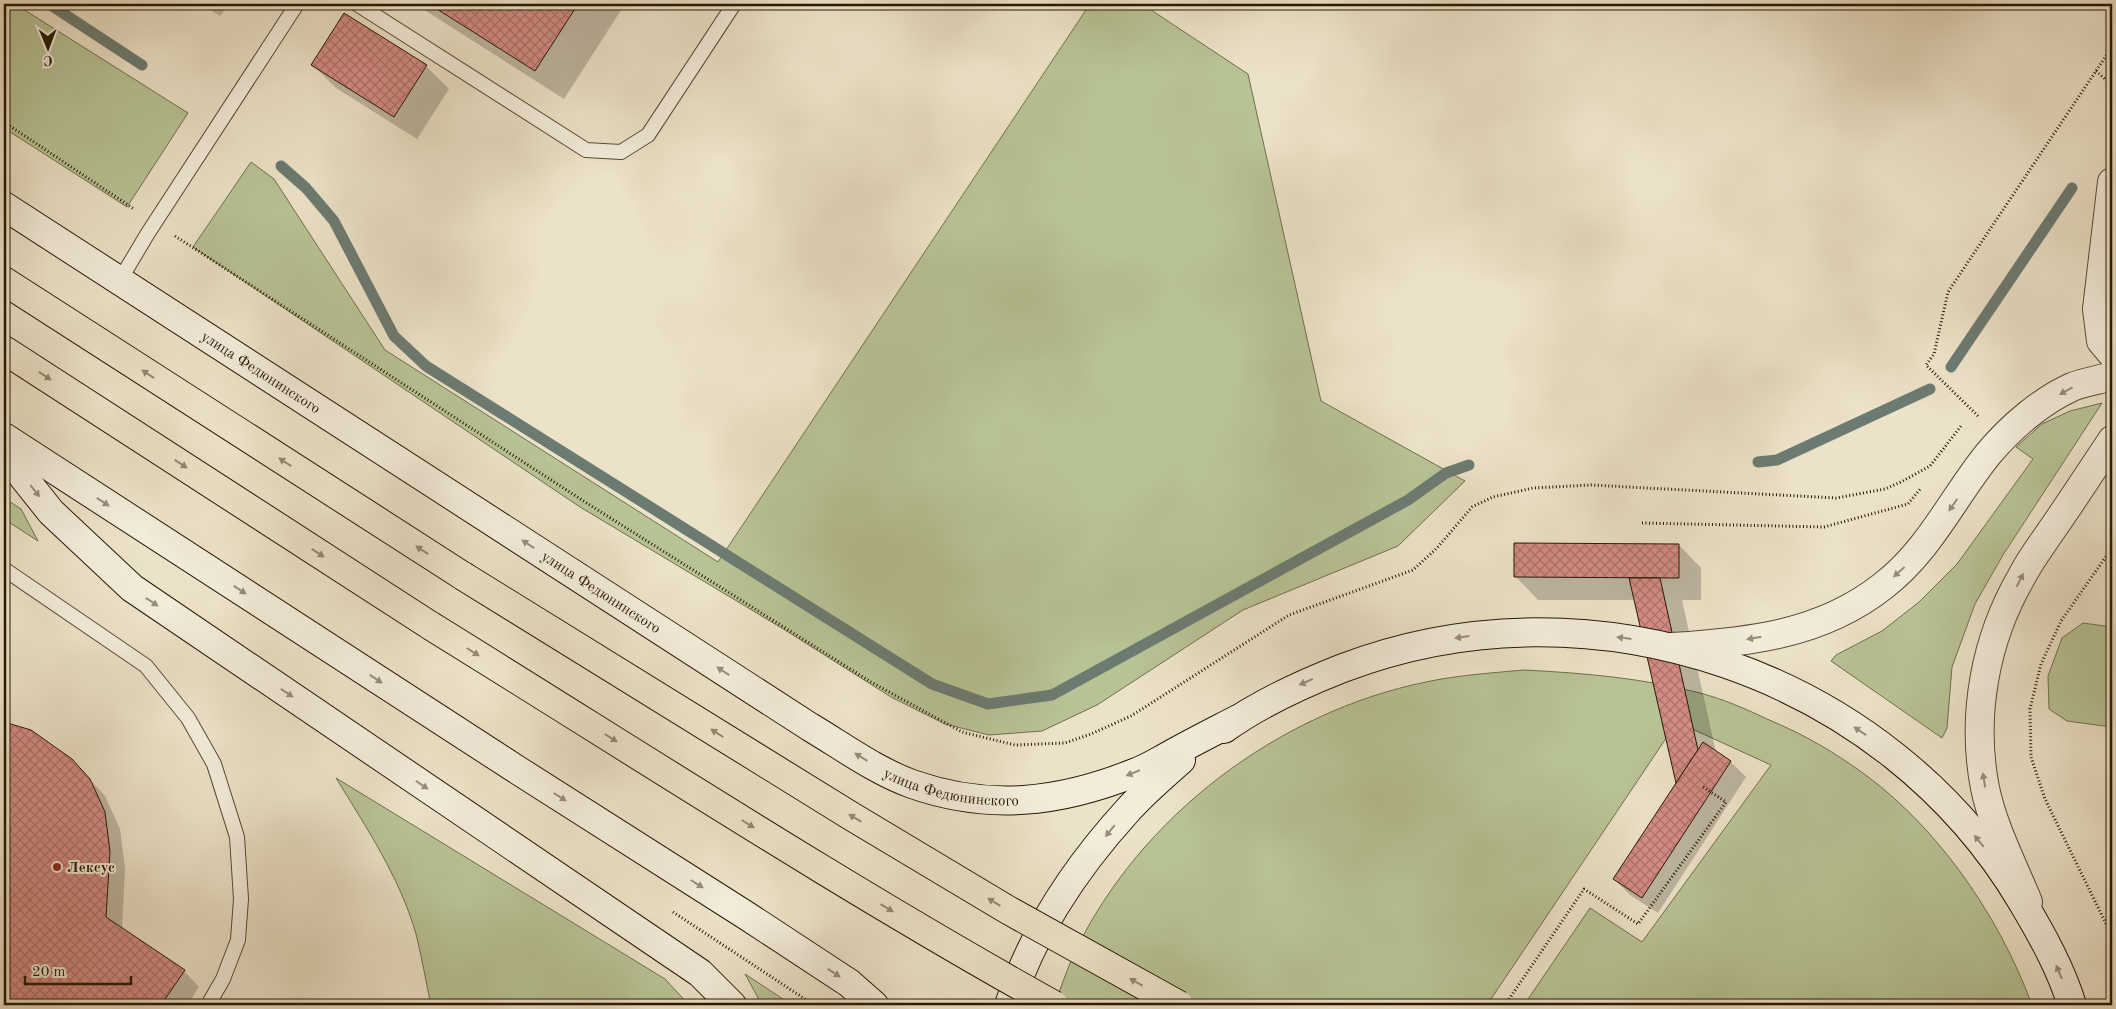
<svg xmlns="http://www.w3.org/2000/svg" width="2116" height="1009" font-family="'Old Standard TT',serif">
<defs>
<pattern id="building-cross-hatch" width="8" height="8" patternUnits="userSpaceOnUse" patternTransform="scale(1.25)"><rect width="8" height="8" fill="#d48c85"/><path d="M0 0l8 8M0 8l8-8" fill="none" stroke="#ac716b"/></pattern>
</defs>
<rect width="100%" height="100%" fill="#ece2c8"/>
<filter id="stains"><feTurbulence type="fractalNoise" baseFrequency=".004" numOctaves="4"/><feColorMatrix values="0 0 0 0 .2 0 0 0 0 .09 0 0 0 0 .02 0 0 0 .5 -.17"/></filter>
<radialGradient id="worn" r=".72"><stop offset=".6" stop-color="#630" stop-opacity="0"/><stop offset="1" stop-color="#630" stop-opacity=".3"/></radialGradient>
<g fill="#b8c395" stroke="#706e4c">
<path d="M4,4H15L188,113L127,207L4,128Z"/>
<path d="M1090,4H1142L1248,74L1321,401L1465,481L1398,546L1243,610L1097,705L1042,731L989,735L945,724L891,697L785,630L580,507L193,247L251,162L274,179L385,350L718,562Z"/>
<path d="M2102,403L2003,555L1975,604L1952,667L1947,728L1942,738L1831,661L1836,655L1882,631L1919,602L1957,564L2033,459L2016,447L2042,424L2070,411Z"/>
<path d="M4,498L21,509L38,541L4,519Z"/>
<path d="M2083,623L2112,627V727L2067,721L2049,709L2048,676L2062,638Z"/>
<path d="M1524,670C1584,673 1642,678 1700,693C1723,699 1746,709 1767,719C1796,731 1824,746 1850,764C1933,819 1998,913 2032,1005H1524L1590,908L1642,942L1771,765L1677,722L1487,1005H1054C1061,988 1067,969 1075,952C1140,816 1279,712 1426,682C1458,675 1492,673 1524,670Z"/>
<path d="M336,778L665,979L689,1005H431C426,982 422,958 416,934C400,878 366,827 336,778Z"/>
<path d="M745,974L786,1001L792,1005H762Z"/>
</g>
<g fill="#0003">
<path d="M201,4H229L220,16Z"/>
<path d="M415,4H625L564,99Z"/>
<path d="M345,15L426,66L449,89L417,139L336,88L313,65Z"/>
<path d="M1679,545L1701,568V600H1682L1716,752L1731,762L1746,777L1658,913L1630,895L1614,879L1677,783L1635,600H1538L1516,577Z"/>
<path d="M4,724L72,760L105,796L120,829L125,868L122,929L184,971L199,987L187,1005H4Z"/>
</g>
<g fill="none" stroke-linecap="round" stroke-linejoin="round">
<g stroke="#6c7b71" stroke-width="11">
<path d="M49,4L142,65"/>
<path d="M281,166L306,188L334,221L394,336L426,366L932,684L988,704L1052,695L1408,500L1446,473L1469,465"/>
<path d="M1951,367L2072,188"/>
<path d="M1758,462L1777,460L1930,389"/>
</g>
</g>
<g fill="url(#building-cross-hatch)" stroke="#271803">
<path d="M203,4H216L212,10Z"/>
<path d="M429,4H578L535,71Z"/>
<path d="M344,13L427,65L394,117L311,65Z"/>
<path d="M1514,543L1679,544V578L1514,577Z"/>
<path d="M1629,578H1660L1698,750L1676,783Z"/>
<path d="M4,722L31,730L72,759L90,779L105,812L110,852L106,917L185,970L161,1005H4Z"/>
<path d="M1703,742L1731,761L1642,898L1613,879Z"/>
</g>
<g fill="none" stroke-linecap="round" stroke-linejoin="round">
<defs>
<g id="lane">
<path d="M357,4L586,150L621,152L648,135L734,4"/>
<path d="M120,280L148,233L297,4"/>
<path d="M4,569L146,666L188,718L214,764L237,837L241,899L238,940L223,979L208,1005"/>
</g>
<g id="street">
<path d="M2112,182L2097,309L2101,341L2112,354"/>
<path d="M1672,647C1748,642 1821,635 1883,586C1930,550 1953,497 1989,453C2011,427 2041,401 2072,387C2085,382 2099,380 2112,376"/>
<path d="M2028,902C2013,865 1993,827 1985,788C1971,716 1985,639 2022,576C2030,560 2041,546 2051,531C2072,501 2092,470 2112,440"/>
</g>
<g id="secondary">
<path id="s1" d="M4,206L810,727C842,746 876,771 912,784C989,811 1059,803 1134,773C1146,769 1157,762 1168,756C1191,743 1215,731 1238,719"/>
<path d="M4,437L519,771L747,916L849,983L874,1005"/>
<path d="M4,453L51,512L132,588L700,973L732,1005"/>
<path d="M1224,729C1260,703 1302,684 1343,668C1592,573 1887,673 2023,903C2042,935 2061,969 2072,1005"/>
<path d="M1009,1005C1032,933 1077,866 1128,810C1144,792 1163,776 1181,760"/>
</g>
<g id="highway">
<path d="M4,281L463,576"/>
<path d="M4,350L431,626"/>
</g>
</defs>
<use href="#lane" stroke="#584a34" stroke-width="16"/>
<use href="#street" stroke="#584a34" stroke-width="30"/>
<use href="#secondary" stroke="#271803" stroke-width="30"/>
<use href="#highway" stroke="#271803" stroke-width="30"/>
<g stroke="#271803" stroke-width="3" stroke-dasharray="1 2.5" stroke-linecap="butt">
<path d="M2096,71L2112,85"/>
<path d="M4,122L134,209"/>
<path d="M175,236L585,502L871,682L962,732L1015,745L1065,743L1091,734L1131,716L1289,615L1413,570L1437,548L1472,507L1493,497L1533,488L1591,485L1836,498L1885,489L1901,482L1930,466L1961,426"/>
<path d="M1978,416L1926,365L1934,354L1948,292L2112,47"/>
<path d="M1642,523L1824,527L1908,504L1921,488"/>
<path d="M2112,548L2061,621L2041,664L2030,709L2031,757L2045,799L2112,936"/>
<path d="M673,912L814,1005"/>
<path d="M1505,1005L1584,889L1638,924L1726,802L1703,787"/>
</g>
<use href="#lane" stroke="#f3ecdb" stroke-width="14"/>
<use href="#street" stroke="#f3ecdb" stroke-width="28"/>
<use href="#secondary" stroke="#f3ecdb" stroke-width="28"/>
<use href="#highway" stroke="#ece2c8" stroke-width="28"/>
<defs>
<g id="highway-bridge">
<path d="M463,576L851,816L1008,910L1179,1005"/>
<path d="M431,626C638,754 842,887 1054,1005"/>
</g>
</defs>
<use href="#highway-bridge" stroke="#271803" stroke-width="30" stroke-linecap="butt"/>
<use href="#highway-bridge" stroke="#ece2c8" stroke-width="28"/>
</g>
<defs><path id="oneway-solid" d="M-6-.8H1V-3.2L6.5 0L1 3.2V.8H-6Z" transform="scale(1.25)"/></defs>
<g fill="#93876f">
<use href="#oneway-solid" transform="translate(148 374) rotate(-147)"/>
<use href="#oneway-solid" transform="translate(45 376) rotate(33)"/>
<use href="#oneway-solid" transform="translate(285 462) rotate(-147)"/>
<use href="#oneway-solid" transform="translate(181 464) rotate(33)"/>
<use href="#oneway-solid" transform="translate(422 550) rotate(-147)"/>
<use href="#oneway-solid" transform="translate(318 553) rotate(33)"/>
<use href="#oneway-solid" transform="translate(473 652) rotate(32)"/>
<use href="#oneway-solid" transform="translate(717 733) rotate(-148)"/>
<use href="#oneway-solid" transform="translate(611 738) rotate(32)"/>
<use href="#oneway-solid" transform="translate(855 818) rotate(-149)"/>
<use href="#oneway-solid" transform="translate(748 824) rotate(32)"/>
<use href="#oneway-solid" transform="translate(994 902) rotate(-149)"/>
<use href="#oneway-solid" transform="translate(887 908) rotate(31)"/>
<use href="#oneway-solid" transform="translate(1136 982) rotate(-151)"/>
</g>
<g fill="#978d7a">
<use href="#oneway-solid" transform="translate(2066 391) rotate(151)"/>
<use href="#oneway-solid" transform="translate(35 491) rotate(51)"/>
<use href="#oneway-solid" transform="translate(103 502) rotate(33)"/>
<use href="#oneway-solid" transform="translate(1953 505) rotate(125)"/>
<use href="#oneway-solid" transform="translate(528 544) rotate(-147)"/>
<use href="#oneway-solid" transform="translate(1899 572) rotate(138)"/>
<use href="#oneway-solid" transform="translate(2020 580) rotate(-63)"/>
<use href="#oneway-solid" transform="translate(240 590) rotate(33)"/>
<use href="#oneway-solid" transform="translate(152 602) rotate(34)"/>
<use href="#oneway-solid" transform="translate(1462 637) rotate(172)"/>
<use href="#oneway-solid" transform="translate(1624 638) rotate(-173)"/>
<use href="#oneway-solid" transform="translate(1754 638) rotate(170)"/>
<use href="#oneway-solid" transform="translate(723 671) rotate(-147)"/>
<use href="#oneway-solid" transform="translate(376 679) rotate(33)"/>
<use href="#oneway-solid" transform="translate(1306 682) rotate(156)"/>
<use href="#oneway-solid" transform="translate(287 693) rotate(34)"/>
<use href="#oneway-solid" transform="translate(1860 731) rotate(-146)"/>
<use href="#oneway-solid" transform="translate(861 757) rotate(-149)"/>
<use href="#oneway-solid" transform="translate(1133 773) rotate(158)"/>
<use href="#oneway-solid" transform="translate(1984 780) rotate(-99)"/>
<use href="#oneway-solid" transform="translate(422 785) rotate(34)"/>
<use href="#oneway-solid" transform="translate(560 797) rotate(32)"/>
<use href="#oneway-solid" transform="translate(1110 831) rotate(129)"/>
<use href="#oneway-solid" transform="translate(1979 841) rotate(-129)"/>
<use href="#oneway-solid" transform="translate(697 884) rotate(32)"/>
<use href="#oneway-solid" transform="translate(2059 972) rotate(-113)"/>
<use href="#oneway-solid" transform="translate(834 973) rotate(33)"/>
</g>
<circle fill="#8f2418" stroke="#f3ecdb" stroke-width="2" cx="57" cy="867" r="5"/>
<g text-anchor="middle" stroke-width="4" stroke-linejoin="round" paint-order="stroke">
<g font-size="15" fill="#271803" stroke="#f3ecdb">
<text dy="5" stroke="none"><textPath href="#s1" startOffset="306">улица Федюнинского</textPath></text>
<text dy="5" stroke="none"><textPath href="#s1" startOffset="711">улица Федюнинского</textPath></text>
<text dy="5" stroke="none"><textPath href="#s1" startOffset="1116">улица Федюнинского</textPath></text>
</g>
<g font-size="15" font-weight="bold" fill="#271803" stroke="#f3ecdb" text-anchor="start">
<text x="67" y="872">Лексус</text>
</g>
</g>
<rect width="2116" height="1009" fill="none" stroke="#ece2c8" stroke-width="20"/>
<rect x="5" y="5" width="2106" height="999" fill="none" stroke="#271803" stroke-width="2.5"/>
<rect x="10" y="10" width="2096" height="989" fill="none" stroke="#271803"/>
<g transform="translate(48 48) rotate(179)" stroke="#f3ecdb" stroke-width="4" paint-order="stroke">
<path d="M0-4L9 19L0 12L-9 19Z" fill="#271803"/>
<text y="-8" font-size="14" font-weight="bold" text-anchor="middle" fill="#271803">С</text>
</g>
<path d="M25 976v8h106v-8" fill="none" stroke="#271803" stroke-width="2.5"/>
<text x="32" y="976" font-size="15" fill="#271803" stroke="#f3ecdb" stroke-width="4" paint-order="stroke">20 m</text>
<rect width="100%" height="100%" filter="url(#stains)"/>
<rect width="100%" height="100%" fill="url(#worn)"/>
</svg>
